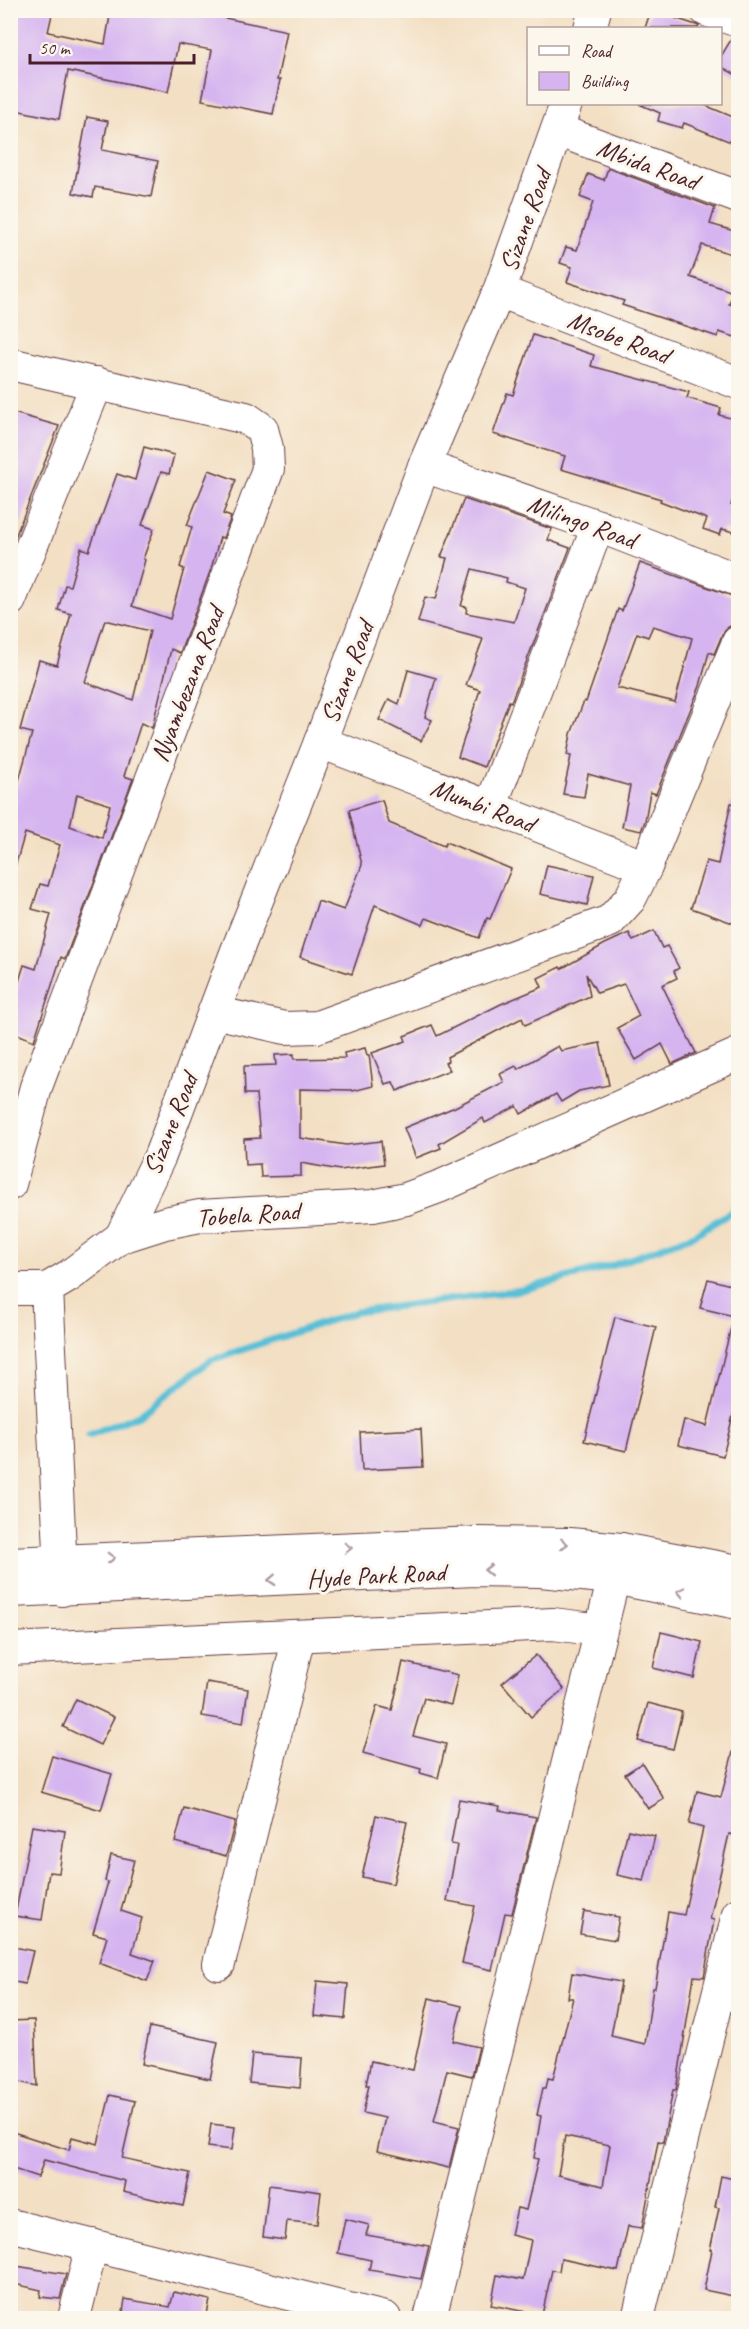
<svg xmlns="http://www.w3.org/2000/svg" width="749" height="2329" font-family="Caveat,sans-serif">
<rect width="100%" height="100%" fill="#fbf7ec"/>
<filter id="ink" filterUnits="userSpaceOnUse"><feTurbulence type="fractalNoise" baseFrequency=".0167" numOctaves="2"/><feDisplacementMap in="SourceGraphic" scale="12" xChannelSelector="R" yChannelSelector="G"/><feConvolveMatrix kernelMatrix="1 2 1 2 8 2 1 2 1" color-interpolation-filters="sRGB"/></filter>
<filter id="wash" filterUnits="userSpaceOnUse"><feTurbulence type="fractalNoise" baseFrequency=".008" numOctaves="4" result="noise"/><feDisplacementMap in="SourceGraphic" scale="24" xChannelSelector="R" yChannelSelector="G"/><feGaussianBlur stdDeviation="1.35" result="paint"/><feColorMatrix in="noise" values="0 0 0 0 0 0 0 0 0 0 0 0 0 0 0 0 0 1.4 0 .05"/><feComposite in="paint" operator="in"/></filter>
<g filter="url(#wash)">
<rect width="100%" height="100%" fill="#f3dfc3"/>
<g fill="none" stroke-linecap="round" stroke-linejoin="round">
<path stroke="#59bfd7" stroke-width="7" d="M89,1435L139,1415L211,1360L356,1312L521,1290L611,1266L694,1235L738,1208"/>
</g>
<g id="blocks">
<g fill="#d5b4f0" fill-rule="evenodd">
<path d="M10,10H53L48,32L105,44L111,10H187L287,31L277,80H280L273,114L202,100L212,50L178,44L168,92L68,71L59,119L10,109Z"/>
<path d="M651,10L699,26L698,28H645Z"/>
<path d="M732,38L738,39V76L720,66V58Z"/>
<path d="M639,104H702L738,119V145L684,123L682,128L658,121L660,113Z"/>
<path d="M87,117L108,121L102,150L158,161L151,197L95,187L93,197L73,193Z"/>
<path d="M608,168L715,208L710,224L738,232V256L702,245L690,277L733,292L729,304L738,306V338L719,332L718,337L622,305L624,301L567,282L572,267L560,263L566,247L577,250L593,202L580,197L588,174L604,180Z"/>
<path d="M533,335L594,355L591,366L689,392L687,398L721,408L719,415L738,420V486L731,505L738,507V533L722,529L720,535L703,529L707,519L660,501L661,499L561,469L565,456L493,434L507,393L513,395Z"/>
<path d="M10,412L59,426L10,550Z"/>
<path d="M144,447L174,455L169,474L161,472L142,525L154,529L143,559L145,560L132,606L170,619L184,569L180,567L192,527L187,525L209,470L236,480L223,514L231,517L223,538L220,537L211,569L180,653L171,649L152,728L141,723L124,776L133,779L65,959L61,957L34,1041L10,1031V1010L24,965L36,969L51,914L32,909L40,884L48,886L60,845L25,833L15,867H10V782L18,784L32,733L20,730L39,660L57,665L71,614L58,610L65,585L70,586L81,548L89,551L117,474L135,480ZM105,620L150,631L133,700L85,682ZM77,794L110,805L102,838L70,826Z"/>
<path d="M464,499L552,529L548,540L570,548L511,702L509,701L484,767L458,757L480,690L466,685L483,639L418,622L425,597L436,599L447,558L441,557ZM472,569L507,578L506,582L525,588L514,622L466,613L467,607L461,606Z"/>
<path d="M640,563L738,598V606L732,625L727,628L722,635L714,654L709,652L700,686L656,794L650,792L645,821L641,831L622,827L630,786L588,774L584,797L563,794L571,756L567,755L571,734L584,701L586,702L618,609L622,611ZM653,626L692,638L675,702L617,688L637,633L648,637Z"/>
<path d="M408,670L436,678L425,717L432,720L421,741L379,720L389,699L399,704Z"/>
<path d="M382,800L389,823L444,846L446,842L511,869L490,919L487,918L479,938L426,918L423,925L375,905L352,974L300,957L318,901L344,910L362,865L349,810Z"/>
<path d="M731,803L738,804V925L691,908L706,861L718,864Z"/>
<path d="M547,865L594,875L587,905L540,894Z"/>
<path d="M654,931L662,948L667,946L679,968L674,971L677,978L662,985L696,1053L672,1064L662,1044L636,1060L617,1028L639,1016L624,984L597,993L586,974L590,996L525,1025L522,1018L447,1057L448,1061L445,1063L450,1070L397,1091L393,1082L385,1084L372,1053L406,1041L404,1036L432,1025L437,1036L501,1004L542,987L538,978L560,967L561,969L605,944L629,933L633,941Z"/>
<path d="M600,1043L609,1085L579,1091L561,1102L556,1094L521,1114L517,1106L485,1123L483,1118L439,1144L441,1148L416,1158L404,1128L455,1107L504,1082L500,1074L516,1066L518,1069L558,1046L561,1051Z"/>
<path d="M365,1048L367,1055H369L373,1086L353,1091L352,1090L300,1089V1138L346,1145L381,1141L384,1164L340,1170L301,1163V1176L261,1177L260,1164L245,1165L244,1139L260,1138L256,1094H245L244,1066L276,1065L275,1055L294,1054V1059L345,1058L344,1053Z"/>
<path d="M708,1279L738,1287V1317L700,1308Z"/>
<path d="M615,1317L656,1327L626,1451L584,1441Z"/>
<path d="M732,1323L738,1324V1407H735L723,1456L678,1445L684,1420L707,1426Z"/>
<path d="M421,1429L423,1467L362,1470L360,1432Z"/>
<path d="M661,1632L702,1642L694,1678L653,1668Z"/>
<path d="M536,1655L564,1689L531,1717L502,1683Z"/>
<path d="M403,1662L458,1675L451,1705L424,1698L413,1736L446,1744L438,1778L420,1773L421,1769L363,1753L377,1706L392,1710Z"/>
<path d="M207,1682L248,1689L243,1723L202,1716Z"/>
<path d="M76,1699L114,1717L100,1745L63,1727Z"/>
<path d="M648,1703L682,1712L673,1749L638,1741Z"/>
<path d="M733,1752L738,1753V1836L729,1834L710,1919L714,1920L704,1977L694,1976L677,2084L676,2090H673L663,2142L658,2141L642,2228L628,2226L618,2271L561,2259L559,2271L552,2270L542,2315L491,2305L497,2275L523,2280L531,2240L511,2235L517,2208L526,2210L538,2159L534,2158L541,2116L537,2115L543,2088H546L548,2078L553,2079L573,1998H568L572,1973L621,1982L611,2036L645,2044L653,1988H655L668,1912L684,1915L703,1828L689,1824L697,1791L721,1797ZM565,2136L610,2145L603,2186L558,2175Z"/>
<path d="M52,1756L112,1774L101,1810L41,1792Z"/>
<path d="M642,1763L664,1799L648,1809L625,1774Z"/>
<path d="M459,1799L500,1806L499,1810L536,1817L512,1914L505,1913L492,1970L462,1963L475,1906L447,1901L457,1845L451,1844Z"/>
<path d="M184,1808L235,1822L226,1856L175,1842Z"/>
<path d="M376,1815L407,1822L393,1884L362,1877Z"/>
<path d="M32,1826L65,1831L59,1873L49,1872L42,1920L15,1916Z"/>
<path d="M628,1830L655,1836L644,1881L617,1875Z"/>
<path d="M111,1855L134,1860L121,1911L142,1918L132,1953L155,1961L147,1981L99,1963L107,1937L93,1933L108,1882L105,1881Z"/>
<path d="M584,1911L619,1917L615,1940L580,1934Z"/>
<path d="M10,1946L33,1951L25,1984L10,1981Z"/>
<path d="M317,1981L348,1984L345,2019L314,2016Z"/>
<path d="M429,1998L462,2006L453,2041L479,2047L472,2076L447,2070L434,2121L459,2127L449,2168L377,2151L385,2118L363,2113L369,2085H366L371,2061L413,2070Z"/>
<path d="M34,2020L37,2086L10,2080V2021Z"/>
<path d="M150,2027L218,2042L210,2079L142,2064Z"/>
<path d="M252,2054L302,2058L300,2088L249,2083Z"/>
<path d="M110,2095L135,2101L122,2158L190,2173L183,2206L123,2192L125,2181L44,2160L38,2177L10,2168V2131L69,2150L72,2137L98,2144Z"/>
<path d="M211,2124L235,2127L232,2150L208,2147Z"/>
<path d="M721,2176L738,2180V2297L704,2290L712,2250H710L719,2208L715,2207Z"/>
<path d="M269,2185L321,2192L317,2224L287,2221L285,2240L263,2237Z"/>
<path d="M345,2219L369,2225L366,2235L429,2246L421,2279L369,2270L371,2260L338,2253Z"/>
<path d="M10,2265L66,2274L60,2299L40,2297L41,2290L10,2283Z"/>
<path d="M174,2292L210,2300L206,2319H122L125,2299L170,2307Z"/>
</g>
</g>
</g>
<g filter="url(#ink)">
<use href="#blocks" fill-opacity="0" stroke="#633c42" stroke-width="1.5"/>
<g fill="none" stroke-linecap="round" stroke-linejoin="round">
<defs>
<g id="minor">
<path d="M706,10L738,21"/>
<path d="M590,28L595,10"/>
<path d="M557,130L738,197"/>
<path d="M499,291L738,383"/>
<path d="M10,364L246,418L262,429L267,448L268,469L36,1087L10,1184"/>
<path d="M424,466L598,526L738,580"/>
<path d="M10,600L97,383"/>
<path d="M320,742L646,867"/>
<path d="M490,808L598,526"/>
<path d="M214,1012L285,1028L317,1027L610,921L630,899L646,867L738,642"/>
<path d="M121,1237L160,1156L236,953L320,742L424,466L499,291L566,104"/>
<path d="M10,1289H47"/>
<path d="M10,1563L476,1543L570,1544L621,1549L738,1571"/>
<path d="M62,1590L47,1289L69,1276L121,1237L165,1223L200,1216L373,1206L406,1199L441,1186L738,1054"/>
<path d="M10,1591L475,1570L540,1571L614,1578L738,1603"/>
<path d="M10,1649L553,1624L601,1630"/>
<path d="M219,1964L299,1636"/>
<path d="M10,2225L385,2318"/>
<path d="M74,2318L92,2245"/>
<path d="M430,2318L621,1549"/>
<path d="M638,2318L738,1914"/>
</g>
</defs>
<use href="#minor" stroke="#633c42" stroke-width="34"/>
<use href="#minor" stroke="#fff" stroke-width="32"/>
</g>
<defs><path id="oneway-chevron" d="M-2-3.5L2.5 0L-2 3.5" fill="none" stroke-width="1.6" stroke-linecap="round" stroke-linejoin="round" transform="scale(1.5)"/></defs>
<g stroke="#ae9aa0">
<use href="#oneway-chevron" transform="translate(564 1544) rotate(2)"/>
<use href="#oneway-chevron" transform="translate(348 1548) rotate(-2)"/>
<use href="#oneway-chevron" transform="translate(111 1558) rotate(-2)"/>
<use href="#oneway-chevron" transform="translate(488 1570) rotate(-179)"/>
<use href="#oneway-chevron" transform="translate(272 1580) rotate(177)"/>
<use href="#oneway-chevron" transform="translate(681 1592) rotate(-169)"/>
</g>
</g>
<g text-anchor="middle" stroke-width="6" stroke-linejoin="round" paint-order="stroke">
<g font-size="26" fill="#4a1f2b" stroke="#fbf7ec">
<text transform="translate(648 164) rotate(20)" y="9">Mbida Road</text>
<text transform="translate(525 220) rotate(-70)" y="9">Sizane Road</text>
<text transform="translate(619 337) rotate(21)" y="9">Msobe Road</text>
<text transform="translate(582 521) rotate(20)" y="9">Milingo Road</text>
<text transform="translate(347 672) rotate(-69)" y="9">Sizane Road</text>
<text transform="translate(187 684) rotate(-69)" y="9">Nyambezana Road</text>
<text transform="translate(483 805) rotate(21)" y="9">Mumbi Road</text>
<text transform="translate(170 1124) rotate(-68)" y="9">Sizane Road</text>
<text transform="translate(248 1214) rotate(-4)" y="9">Tobela Road</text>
<text transform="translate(376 1575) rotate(-3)" y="9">Hyde Park Road</text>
</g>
</g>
<rect width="749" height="2329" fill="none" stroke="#fbf7ec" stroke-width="36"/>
<rect x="527" y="27" width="195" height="78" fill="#fbf7ec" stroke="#b4a19f" stroke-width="1.5"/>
<rect x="539" y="46" width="30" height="9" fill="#ffffff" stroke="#b4a19f" stroke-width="1.5"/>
<text x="581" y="57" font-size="18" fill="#4a1f2b">Road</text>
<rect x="539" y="72" width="30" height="18" fill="#d5b4f0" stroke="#b4a19f" stroke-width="1.5"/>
<text x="581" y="87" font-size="18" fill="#4a1f2b">Building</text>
<path d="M30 54v9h164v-9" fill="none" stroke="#4a1f2b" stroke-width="3"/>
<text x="39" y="54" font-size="18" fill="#4a1f2b" stroke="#fbf7ec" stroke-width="4.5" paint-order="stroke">50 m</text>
</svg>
